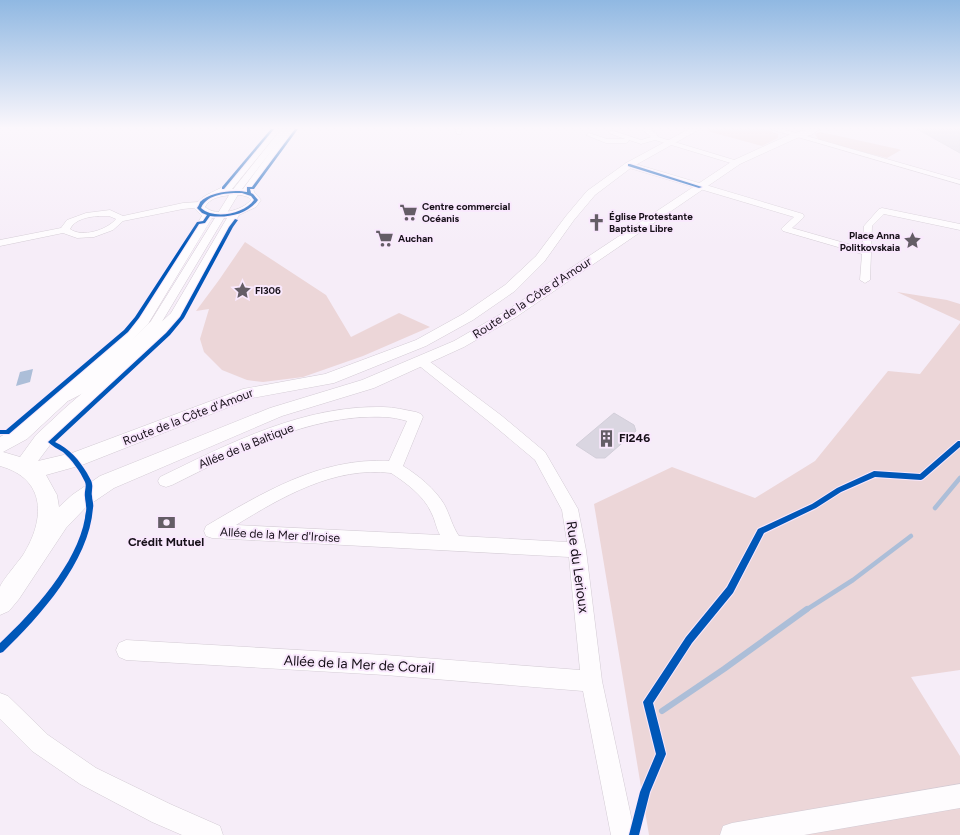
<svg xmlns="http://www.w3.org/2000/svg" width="960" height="835" font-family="Figtree,sans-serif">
<rect width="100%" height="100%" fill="#f6edf8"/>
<g fill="#ecd6d8">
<path d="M710,129H764L778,134V138L762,146L707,131Z"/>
<path d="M820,132L898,149L901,150L887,158L819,141L815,134Z"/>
<path d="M245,242L326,295L351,337L399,313L430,327L363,356L303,377L263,382L247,380L222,370L204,352L200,339L209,309L196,311L219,280Z"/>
<path d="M897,292L947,300L960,304V321Z"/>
<path d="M960,323V670L911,677L960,756V835H649L594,504L672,467L755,498L815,461L888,371L920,374Z"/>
</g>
<path fill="#acbed8" d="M33,369L30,382L16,386L20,372Z"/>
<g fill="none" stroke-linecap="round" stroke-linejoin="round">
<g stroke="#acbed8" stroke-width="4.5">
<path d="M935,508L960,478"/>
<path d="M806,610L853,580L911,536"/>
</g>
<path stroke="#acbed8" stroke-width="6" d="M662,711L724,669L807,609"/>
</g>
<g fill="#dad6e1" stroke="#d3cfda">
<path d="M917,129H960V153Z"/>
<path d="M614,413L634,425L636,431L605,458H596L576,445Z"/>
</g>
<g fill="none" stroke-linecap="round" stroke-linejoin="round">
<defs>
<g id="minor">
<path d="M281,129H288L239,193L160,325L134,352L95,387L70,400L65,402L60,400L58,397L60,394L85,381L126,346L151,321L231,192Z"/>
<path d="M456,129H462L461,134H457Z"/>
<path d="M642,129C649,129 655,130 658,137L741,162L740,164H734L655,140L641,144L629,140L628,142L626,143H606L586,135L589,133L607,139H625L609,133L608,132L611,130L641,140L651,137Z"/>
<path d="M770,129H782L960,180V184Z"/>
<path d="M626,163H632L803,214L804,216L803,218L792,228L862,248L864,226L879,209L882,208L960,224V230L884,214L872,226L870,280L865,283L860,280L862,254L783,231L781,229L783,227L794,217L626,167Z"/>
<path d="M200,202L203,203L204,205L203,207L183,209L123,221L113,230L94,237L77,238L63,233L0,246V240L61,228L67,220L86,213L110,210L123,216L183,203ZM98,216H109L116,219C107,230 82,238 70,229C75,219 88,217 98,216Z"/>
<path d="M421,357L425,358L502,416L545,452L578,509L586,550L602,681L635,835H611L583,691L385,675L126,660L119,657L116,650L119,643L126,640L385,655L580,670L569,557L212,538L206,536L204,531L206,526C262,493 321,457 389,461L407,421C400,419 391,417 383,417C308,414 237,453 172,485L166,487L160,485L158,481L160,477C230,443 304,405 383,407C394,407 405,410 416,412L421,414L423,417L403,466C418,475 435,489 444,504C450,515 452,526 459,536L567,542L562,510L535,460L492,424L417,364L415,361L417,358ZM391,473C405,482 424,496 431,512C435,519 436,528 440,535L236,525C282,497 334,466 391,473Z"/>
<path d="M0,693L8,696L48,735L96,768L170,804L220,826L223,835H182L152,822L80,784L32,751L0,719Z"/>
<path d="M960,784V808L804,835H720L723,826L732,823Z"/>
</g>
<path id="major" d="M272,129H281L232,189H243L287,129H296L253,188L254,192L261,200L256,207L239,215L182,318L128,372L77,416L50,445L38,461L72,453L243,389L325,374L416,340L463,314L505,285L536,256L566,216L587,191L626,163L689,129H700L632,167L595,195L574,220L544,262L515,291L473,320L426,346L334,383L252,398L82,465L46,475L57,495L59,507L72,495L100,476L270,408L362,380L454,341L506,311L734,160L791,134L809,129H820L811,135L797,138L740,164L516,317L464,347L374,388L282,416L114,488L86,507L66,528L19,599L9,611L0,615C0,606 0,595 0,587C1,582 19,561 23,555C45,520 47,479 0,466V437L13,429L117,340L137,318L202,216L194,208C200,195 213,193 224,186ZM241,195L248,197L251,200C242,211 216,217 205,207C211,195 229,195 241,195ZM212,218H227L171,313L116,364L65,408L36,435L20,457L3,452L27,439L127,346L148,324Z"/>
</defs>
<use href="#minor" stroke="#d3cbd4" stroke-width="1"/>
<use href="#major" stroke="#d3cbd4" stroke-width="1"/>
<use href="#minor" fill="#fefcfe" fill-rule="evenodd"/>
<use href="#major" fill="#fefcfe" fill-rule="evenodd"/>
<defs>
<g id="cycleway">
<path d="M271,129H274L224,189H222V187Z"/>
<path d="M295,129H298L254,189H250L251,193L253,194L258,200C247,215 227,218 210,216L205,223L199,224L139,318L128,332L9,434H0V430H6L124,330L135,317L197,222L203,221L207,215L202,213L197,208C198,207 200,203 200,202C209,192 235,189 247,192V187H252ZM242,193L251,196L254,200C244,214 214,220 201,208C208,193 228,193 242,193Z"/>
<path d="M628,164H630L702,187L699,188L628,166Z"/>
<path d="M235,219L238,220L233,227L184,318L170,335L55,442C70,449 79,460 87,473C89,477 92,481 92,484C93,488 91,492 92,496C92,500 94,504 93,508C89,562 40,616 3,652L0,653V643C33,612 77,564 85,518C85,514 87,510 86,506C86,503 85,500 85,497C84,492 87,486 85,482C80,471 72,460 63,452C58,449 52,446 48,442L166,333L180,317L229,227Z"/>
<path d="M958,441H960V447L923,479L921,480L875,477L841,492L816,508L764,533L733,593L692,643L653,703L666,754L650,792L639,835H629L640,792L656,754L643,702L645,699L686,637L727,587L758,529L812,504L837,488L872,472L874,471L920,474Z"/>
</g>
</defs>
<use href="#cycleway" stroke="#f9e8fd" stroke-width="2"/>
<use href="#cycleway" fill="#0057b8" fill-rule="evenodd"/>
</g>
<linearGradient id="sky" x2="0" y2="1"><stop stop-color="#90b8e2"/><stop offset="0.52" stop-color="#fbf7fc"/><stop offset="1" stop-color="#fbf7fc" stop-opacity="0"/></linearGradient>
<rect width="960" height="246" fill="url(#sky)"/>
<defs>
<symbol id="supermarket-bare" viewBox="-9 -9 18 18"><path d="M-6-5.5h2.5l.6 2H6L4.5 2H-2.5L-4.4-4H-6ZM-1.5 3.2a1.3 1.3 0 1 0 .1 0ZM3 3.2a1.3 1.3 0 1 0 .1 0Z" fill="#645d66" stroke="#f9e8fd" stroke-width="2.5" paint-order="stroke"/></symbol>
<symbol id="church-bare" viewBox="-9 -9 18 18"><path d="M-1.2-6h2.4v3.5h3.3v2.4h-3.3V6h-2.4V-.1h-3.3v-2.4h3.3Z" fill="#645d66" stroke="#f9e8fd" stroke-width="2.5" paint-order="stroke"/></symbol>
<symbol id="sight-bare" viewBox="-9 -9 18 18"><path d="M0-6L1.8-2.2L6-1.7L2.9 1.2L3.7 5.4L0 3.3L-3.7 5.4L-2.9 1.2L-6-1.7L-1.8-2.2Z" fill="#645d66" stroke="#f9e8fd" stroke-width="2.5" paint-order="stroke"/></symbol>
<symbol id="building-bare" viewBox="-9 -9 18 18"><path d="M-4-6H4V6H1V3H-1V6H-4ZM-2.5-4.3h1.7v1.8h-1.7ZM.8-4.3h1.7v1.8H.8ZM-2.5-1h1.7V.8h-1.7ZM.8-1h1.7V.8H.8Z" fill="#645d66" stroke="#f9e8fd" stroke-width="2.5" paint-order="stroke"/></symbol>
<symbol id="bank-bare" viewBox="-9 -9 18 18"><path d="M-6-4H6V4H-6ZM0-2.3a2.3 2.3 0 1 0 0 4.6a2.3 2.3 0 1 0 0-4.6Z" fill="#645d66" stroke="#f9e8fd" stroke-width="2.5" paint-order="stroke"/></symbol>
</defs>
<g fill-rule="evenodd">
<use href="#supermarket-bare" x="396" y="200" width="25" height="25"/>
<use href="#church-bare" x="584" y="210" width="25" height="25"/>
<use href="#supermarket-bare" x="372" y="226" width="25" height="25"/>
<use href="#sight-bare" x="900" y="228" width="25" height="25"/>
<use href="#sight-bare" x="230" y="278" width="25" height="25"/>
<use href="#building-bare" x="594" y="426" width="25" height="25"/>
<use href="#bank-bare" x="154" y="510" width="25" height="25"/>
</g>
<g text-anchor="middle" stroke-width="4" stroke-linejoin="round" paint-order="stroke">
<g font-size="10" font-weight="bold" fill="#160f18" stroke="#f9e8fd" text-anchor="start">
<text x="422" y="210">Centre commercial<tspan x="422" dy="12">Océanis</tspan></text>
<text x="609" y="220">Église Protestante<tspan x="609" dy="12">Baptiste Libre</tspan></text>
<text x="900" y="239" text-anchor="end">Place Anna<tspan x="900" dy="12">Politkovskaia</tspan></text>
<text x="398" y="242">Auchan</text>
<text x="255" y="294">Fl306</text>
</g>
<g font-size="12" fill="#160f18" stroke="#f9e8fd">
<text transform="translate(532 298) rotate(-33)" y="4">Route de la Côte d'Amour</text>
<text transform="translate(188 417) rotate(-21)" y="4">Route de la Côte d'Amour</text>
<text transform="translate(246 446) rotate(-22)" y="4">Allée de la Baltique</text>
<text transform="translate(280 535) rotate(3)" y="4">Allée de la Mer d'Iroise</text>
</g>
<g font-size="12" font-weight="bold" fill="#160f18" stroke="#f9e8fd" text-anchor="start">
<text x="619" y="442">Fl246</text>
<text x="166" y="546" text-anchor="middle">Crédit Mutuel</text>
</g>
<g font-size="14" fill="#160f18" stroke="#f9e8fd">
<text transform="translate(578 567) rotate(82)" y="5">Rue du Lerioux</text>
<text transform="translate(359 664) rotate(3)" y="5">Allée de la Mer de Corail</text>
</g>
</g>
</svg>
